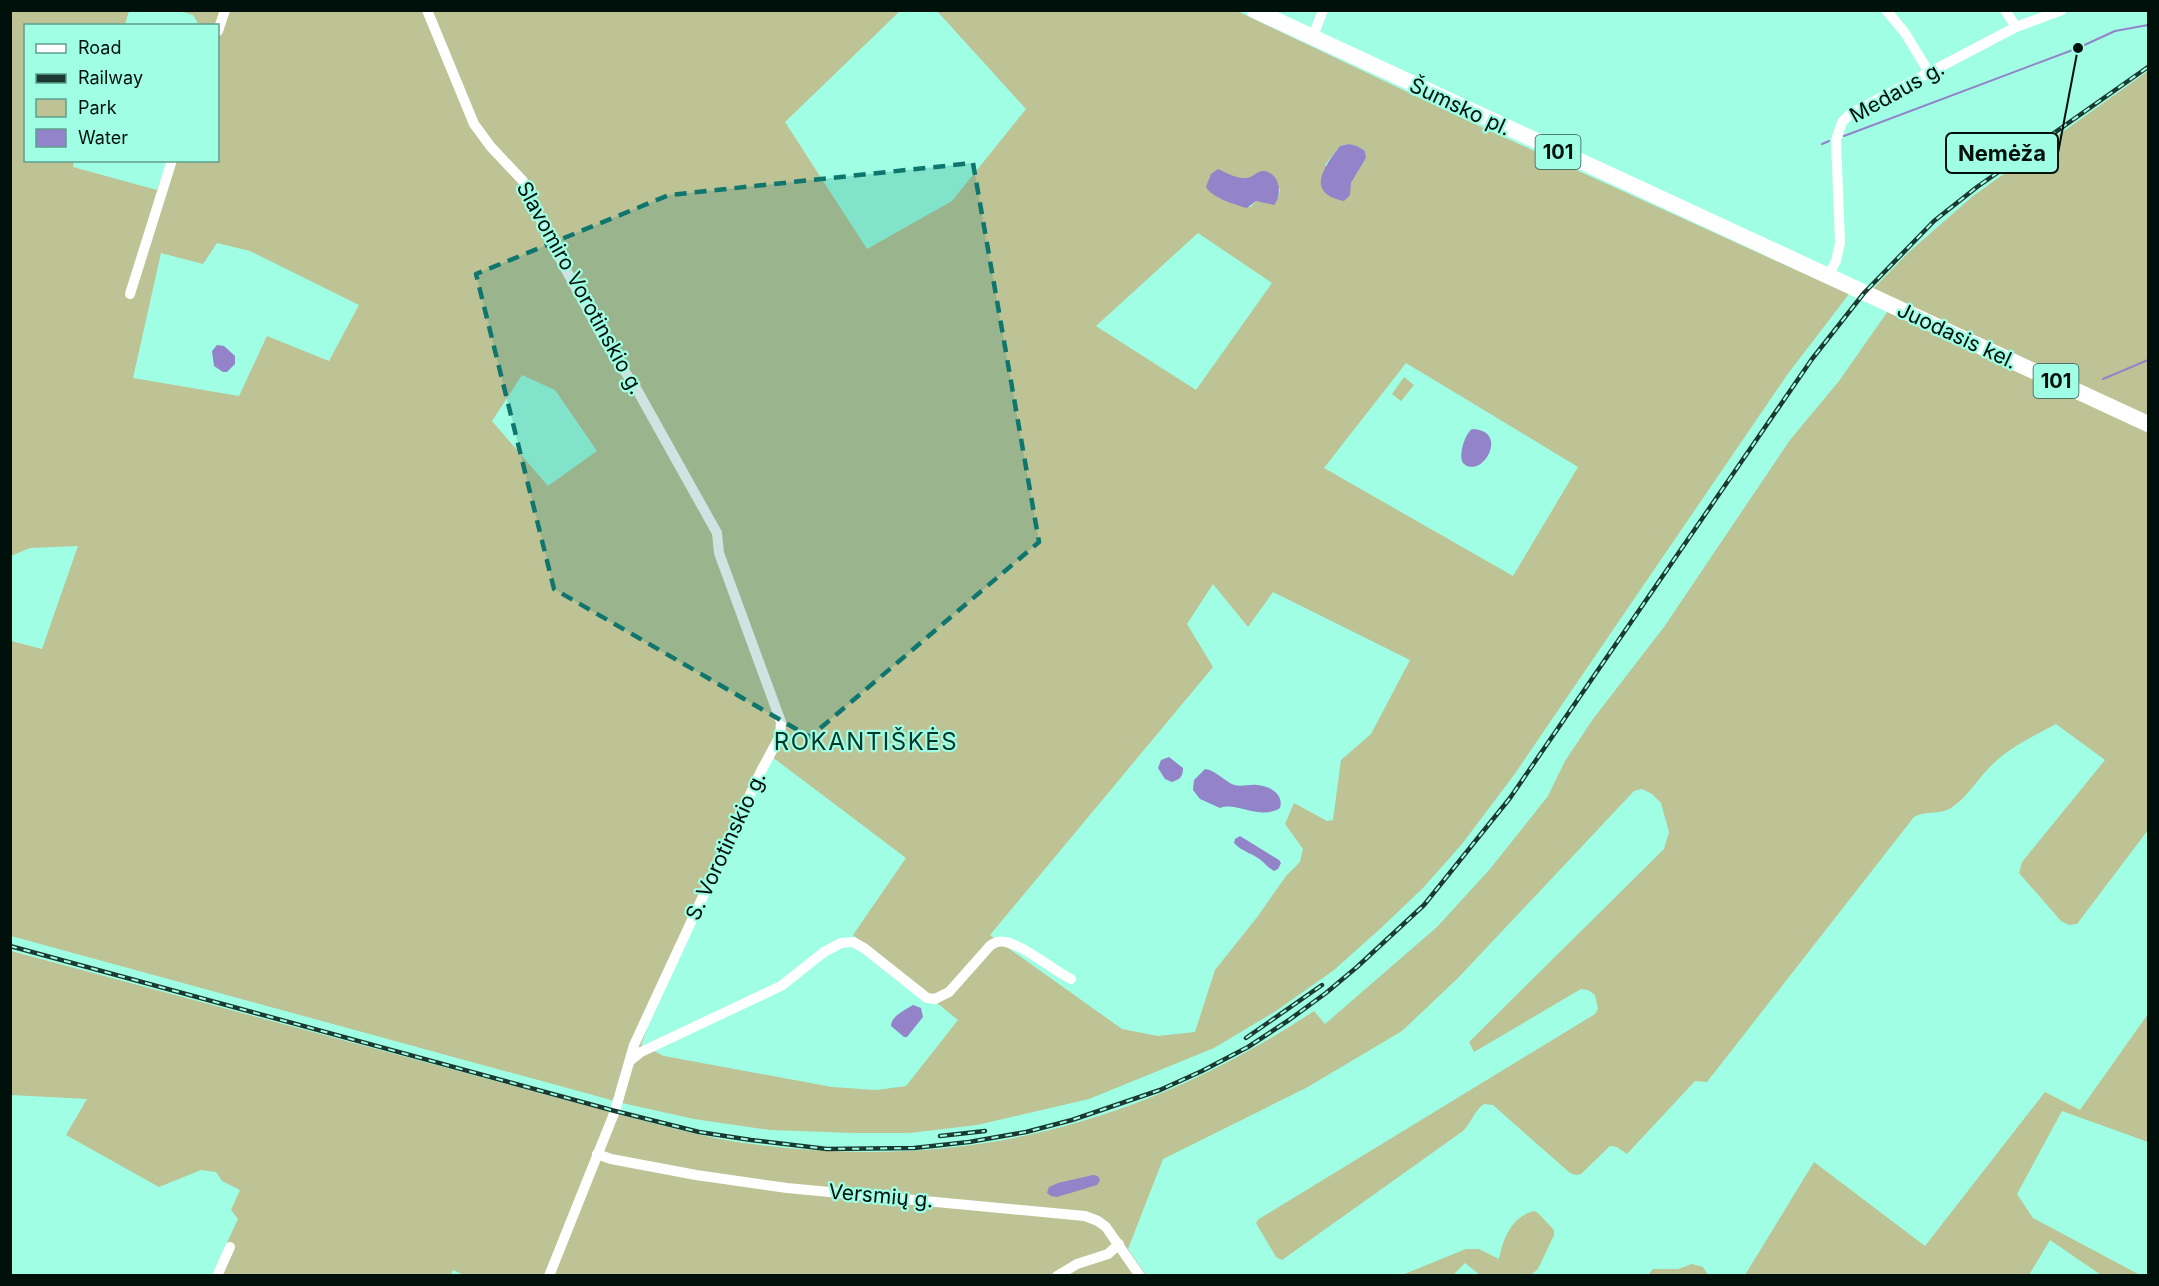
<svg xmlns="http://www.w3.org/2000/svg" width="2159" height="1286" font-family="Inter,sans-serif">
<rect width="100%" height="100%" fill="#9ffee3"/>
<g fill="#bdc395" fill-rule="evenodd">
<path d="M11,11H129L125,25L26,26V160L74,161L73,167L157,190L167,161L218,160V26L199,25L193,15L180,11H900L785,122L867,249L952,201L1026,109L937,11H1237L1464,119L1849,294L1787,375L1514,775L1462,844L1423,888L1381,928L1334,970L1276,1011L1214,1048L1089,1099L977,1125L910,1133H854L770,1130L694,1119L622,1103L11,936V641L42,649L78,546L30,548L11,556ZM1349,144L1357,146L1365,151L1366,158L1351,183L1325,165L1340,146ZM1255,174L1280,189L1279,196L1267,202L1256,201L1251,207L1236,205L1224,198L1240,178L1248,179ZM1198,233L1272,283L1196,390L1096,326ZM217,243L250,251L359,305L329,361L267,336L239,396L133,378L161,253L203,264ZM1406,363L1578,467L1513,576L1324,468ZM522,375L555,390L597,451L548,486L492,421ZM1213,584L1248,627L1273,592L1410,660L1371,734L1341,760L1333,820L1327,821L1294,803L1285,824L1303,849L1300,862L1286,876L1258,916L1215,970L1195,1032L1158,1036L1122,1029L990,935L1213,667L1187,624ZM767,753L906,858L853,935L958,1020L906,1086L876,1090L832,1087L664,1056L641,1045L689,916Z"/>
<path d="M2148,71V416L1871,291L1909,252L1973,196Z"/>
<path d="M1888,311L2148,432V830L2077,924L2069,925L2061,921L2019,873L2022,862L2105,760L2056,724C2034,736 2009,747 1991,766C1977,779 1966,800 1949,809C1938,815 1925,810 1914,817L1707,1082L1695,1081L1627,1154L1617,1147L1610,1146L1581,1174L1576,1175L1570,1173L1493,1105L1484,1104C1474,1111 1472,1122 1463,1131L1282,1260L1276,1257L1256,1223L1259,1219L1595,1014L1598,1009L1595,995L1588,990L1581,989L1474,1052L1469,1042L1664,849L1669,832L1661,803L1652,794L1642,789L1634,791L1458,978L1402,1031L1306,1088L1163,1159L1128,1249L1146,1275L466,1276L453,1270L450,1276L212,1275L238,1219L231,1210L240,1190L222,1181L216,1172L201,1170L159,1187L66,1135L87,1099L11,1095V951L610,1112C657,1124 704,1138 752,1144C959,1172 1140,1126 1314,1011L1325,1024L1437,927L1490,869L1548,796L1565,761L1593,719L1664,627L1790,440L1839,381Z"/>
<path d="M1404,377L1414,385L1401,401L1392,394Z"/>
<path d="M2148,1014V1142L2062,1111L2017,1194L2033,1218L2140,1275H2101L2050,1240L2029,1275H1745L1814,1162L1925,1246L2045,1092L2080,1110Z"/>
<path d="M1534,1211L1538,1213L1554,1230V1235L1538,1269L1532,1274L1480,1275L1465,1263L1453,1275H1402L1466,1249H1479L1499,1259C1503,1239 1511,1217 1534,1211Z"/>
<path d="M1692,1264L1703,1267L1708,1275H1648L1653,1269H1678Z"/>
</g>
<g fill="#9383c8">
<path d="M1349,144L1357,146L1365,151L1366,158L1351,183L1350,195L1344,201C1305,193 1324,167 1340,146Z"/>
<path d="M1218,169C1227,173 1237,179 1246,178C1252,178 1257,171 1263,171C1280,172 1283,195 1274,205L1256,201L1247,208C1235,205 1211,197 1206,187L1211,174Z"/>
<path d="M217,345L224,346L235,356V364L227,372H223L214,366L212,351Z"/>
<path d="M1472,429C1510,430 1483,479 1464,464C1457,458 1465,433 1472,429Z"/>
<path d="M1169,757L1183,768C1183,777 1180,779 1172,782L1165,779L1158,768L1161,760Z"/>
<path d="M1205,769C1217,771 1224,781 1234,785C1242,787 1250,784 1257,785C1270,786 1284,794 1280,808C1259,821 1237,801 1220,808L1200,799L1193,790L1194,780Z"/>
<path d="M1240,836L1279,860L1281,863L1278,869L1274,871C1269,868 1267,866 1263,862C1255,854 1242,852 1234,843L1235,839Z"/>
<path d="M913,1005L921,1008L923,1017L907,1037H904L891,1026C891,1016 905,1010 913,1005Z"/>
<path d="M1093,1175L1098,1176L1100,1180L1097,1185L1057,1197L1051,1196L1047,1193L1049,1187L1058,1183Z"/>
</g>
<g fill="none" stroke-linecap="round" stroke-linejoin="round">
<g stroke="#9383c8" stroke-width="2">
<path d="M1844,136L2078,48L2115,31L2148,25"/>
<path d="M1822,144L1829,141"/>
<path d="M2103,379L2148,360"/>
</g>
<g stroke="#fff" stroke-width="10">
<path d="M427,10L474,124L491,147L523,181L553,246L607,345L636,388L717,533L719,553L781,722L780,736L761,771L634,1045L615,1111L549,1276"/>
<path d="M1886,10L1905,33L1930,74"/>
<path d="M2005,10L2016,27"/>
<path d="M218,31L225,10"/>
<path d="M1312,39L1323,10"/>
<path d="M1828,276L1836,261L1840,243L1836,140L1842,122L1850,114L2016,27L2062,10"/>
<path d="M130,294L172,160"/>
<path d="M630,1061L641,1052L781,986L824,952L841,943L853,942L864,948L927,998L935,999L949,992L989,947C989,946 996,942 997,942C1015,937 1053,971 1071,979"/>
<path d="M597,1154L611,1159L696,1175L787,1188L1085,1216L1098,1221L1106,1227L1140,1276"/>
<path d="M217,1276L230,1247"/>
<path d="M1057,1276L1077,1264L1108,1254L1119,1244"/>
</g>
<path stroke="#fff" stroke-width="16" d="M1254,10L2148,424"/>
<defs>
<g id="rail">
<path d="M10,946L615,1111L699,1132L751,1140L827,1149L914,1148L969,1142L1026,1132L1072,1120L1160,1090L1202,1071L1248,1047L1289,1020L1326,993L1357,967L1424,905L1510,798L1812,359L1864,293L1934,221L1977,187L2148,67"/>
<path d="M1246,1038L1322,985"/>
<path d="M940,1136L985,1131"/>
</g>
</defs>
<use href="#rail" stroke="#1b3930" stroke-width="4.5"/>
<use href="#rail" stroke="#9ffee3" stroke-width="2" stroke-dasharray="7" stroke-linecap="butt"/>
</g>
<path fill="#0f766e" fill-opacity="0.2" stroke="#0f766e" stroke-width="4.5" stroke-dasharray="12 8" stroke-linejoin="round" d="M973,163L1039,542L810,737L554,589L476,274L669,195Z"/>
<g text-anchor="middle" stroke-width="4.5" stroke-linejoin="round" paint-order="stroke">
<g fill="#9ffee3" stroke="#30574c" stroke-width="1.5">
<rect x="1535.5" y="135" width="45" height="34" rx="4.5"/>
<rect x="2033.5" y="364" width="45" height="34" rx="4.5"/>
</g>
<g font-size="20" font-weight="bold" fill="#00100b">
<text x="1558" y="159">101</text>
<text x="2056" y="388">101</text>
</g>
<g font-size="21" fill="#00100b" stroke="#9ffee3">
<text transform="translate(1897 92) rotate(-29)" y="7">Medaus g.</text>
<text transform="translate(1460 107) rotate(25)" y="7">Šumsko pl.</text>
<text transform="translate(580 288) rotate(61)" y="7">Slavomiro Vorotinskio g.</text>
<text transform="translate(1957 336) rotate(25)" y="7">Juodasis kel.</text>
<text transform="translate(726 846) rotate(-65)" y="7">S. Vorotinskio g.</text>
<text transform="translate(881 1196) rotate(5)" y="7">Versmių g.</text>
</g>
<g font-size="24" letter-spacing="1.5" fill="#00372b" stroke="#9ffee3">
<text x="866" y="750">ROKANTIŠKĖS</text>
</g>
</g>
<path fill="none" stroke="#00100b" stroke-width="2" d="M2078 48L2058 153"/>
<circle fill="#00100b" stroke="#9ffee3" stroke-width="2" cx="2078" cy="48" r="6"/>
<rect fill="#9ffee3" stroke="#00100b" stroke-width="2" x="1946" y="133" width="112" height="40" rx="6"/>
<g font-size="22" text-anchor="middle" font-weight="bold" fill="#00100b">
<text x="2002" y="161">Nemėža</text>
</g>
<rect width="2159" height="1286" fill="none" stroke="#00100b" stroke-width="24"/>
<rect x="24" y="24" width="195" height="138" fill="#9ffee3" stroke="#5f9f8d" stroke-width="1.5"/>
<rect x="36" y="44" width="30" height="9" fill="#ffffff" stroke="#5f9f8d" stroke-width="1.5"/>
<text x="78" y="54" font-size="18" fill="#00100b">Road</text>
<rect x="36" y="74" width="30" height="9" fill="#1b3930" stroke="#5f9f8d" stroke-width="1.5"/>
<text x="78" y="84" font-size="18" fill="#00100b">Railway</text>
<rect x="36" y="99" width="30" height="18" fill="#bdc395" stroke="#5f9f8d" stroke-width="1.5"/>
<text x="78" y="114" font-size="18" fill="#00100b">Park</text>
<rect x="36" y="129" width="30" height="18" fill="#9383c8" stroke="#5f9f8d" stroke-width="1.5"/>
<text x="78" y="144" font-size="18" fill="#00100b">Water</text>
</svg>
